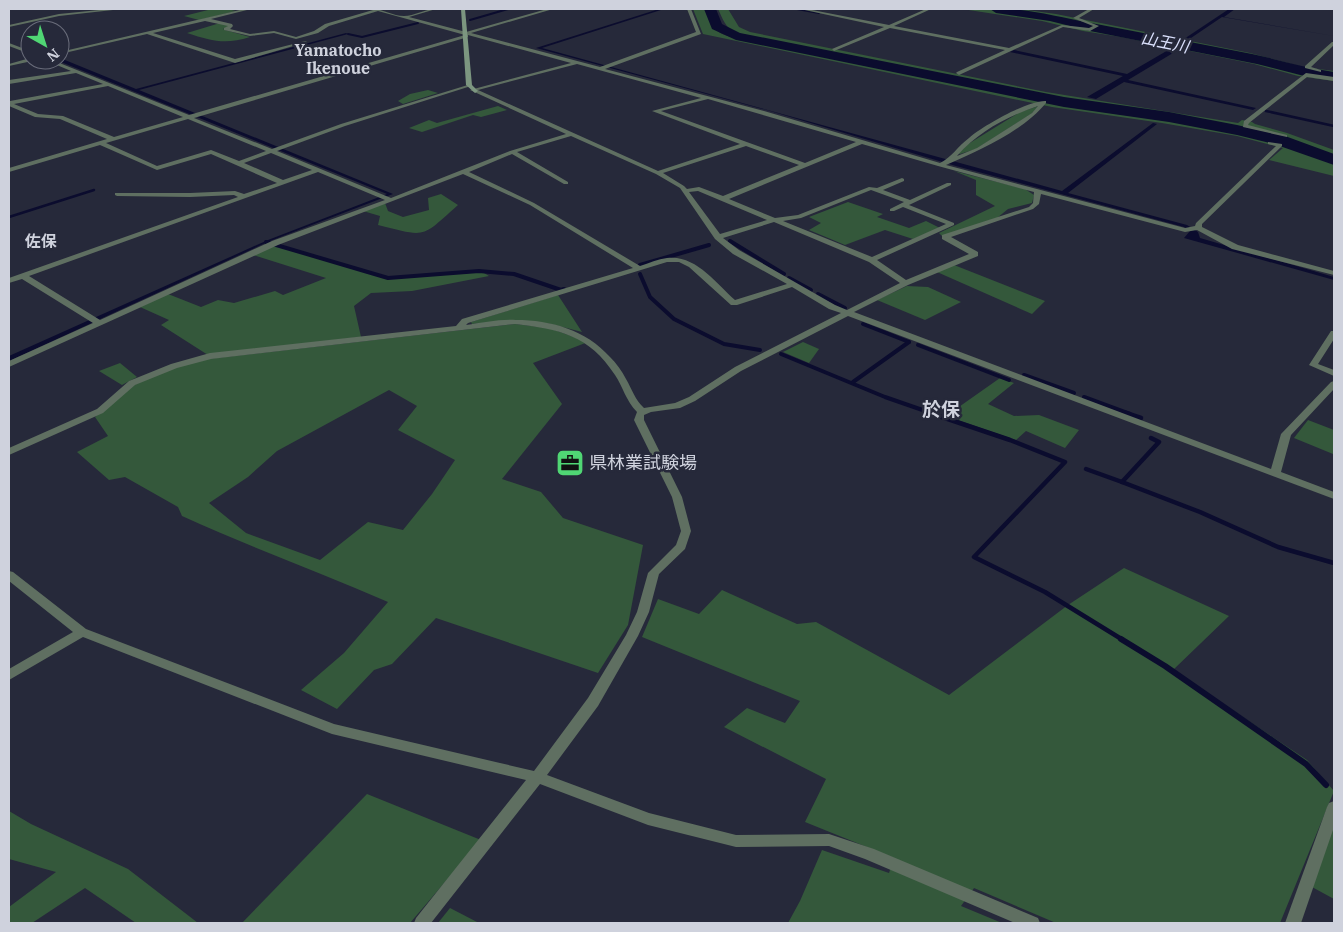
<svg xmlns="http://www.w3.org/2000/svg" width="1343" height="932" font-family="'IBM Plex Serif','Noto Sans JP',serif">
<rect width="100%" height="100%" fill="#26293a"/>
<g fill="#34583b" fill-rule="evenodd">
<path d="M212,9H227L236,11L199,20L184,16Z"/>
<path d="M693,9H705C716,36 718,33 746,41L1040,100L1237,132L1334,162V176L1269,160L1283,148L1237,136L1162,123L1052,107L703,34Z"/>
<path d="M718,9H728L739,27L750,32L1046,92L1238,123L1242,120L1252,122L1255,124L1287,133L1334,150V156L1242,128L1045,95L751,37C728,30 728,31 718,9Z"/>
<path d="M962,9H989L1049,19L1308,74L1334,77V81L1298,76L1254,64L1121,37L1083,31L1042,21Z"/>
<path d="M1001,9H1020L1056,14L1250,53L1303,67L1334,71V74L1308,71L1263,58L1093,27L1056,17Z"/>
<path d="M220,23L228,25L229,26L223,29L225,30L250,37C225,45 212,41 187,33Z"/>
<path d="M428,90L438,93L403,104L398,101L410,94Z"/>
<path d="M498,106L507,110L481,117L473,115L422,132L409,128L429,120L437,123Z"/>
<path d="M1039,106L1031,114L976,149L960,154L958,153L965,146L1020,112Z"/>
<path d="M954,171L1025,189L1034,195L1032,203L1008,209L997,218L942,236L939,233L995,206L976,195V180Z"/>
<path d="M441,194L458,205C420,239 427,237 378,225L380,216L363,211L385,203L388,211L403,217L429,210L428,198Z"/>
<path d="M848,202L883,214L877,217L909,228L926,221L940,228L913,239L885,230L845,245L809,230L821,223L809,217Z"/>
<path d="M276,244L387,277L479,270L489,276L412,291L371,293L354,306L361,337L208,355L161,325L169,320L140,307L168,294L201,307L218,300L234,303L275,291L283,295L326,278L253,255Z"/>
<path d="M954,265L1045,301L1032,314L937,272Z"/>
<path d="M907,286L928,287L961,302L925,320L877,300Z"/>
<path d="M558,295L582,332L551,324L516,320L472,324L471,322Z"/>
<path d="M515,324L549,328L588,342L533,363L562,404L502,479L541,492L563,518L643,545L628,625L598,673L436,618L392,664L374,670L337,709L301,690L344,653L388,602C319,572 250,547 182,516L178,507L125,477L109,480L77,452L108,436L95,417L134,385L175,367L207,359ZM389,390L417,406L398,430L455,460L432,494L403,530L368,522L320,560L246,533L209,503L248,477L277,451Z"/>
<path d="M803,342L819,349L809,363L783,352Z"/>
<path d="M120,363L137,377L122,385L99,371Z"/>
<path d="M1000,378L1014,383L988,404L1014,416L1039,415L1079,430L1065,448L1026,431L1016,440L946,416Z"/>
<path d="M1308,420L1334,430L1333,454L1294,438Z"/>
<path d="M1124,568L1229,616L1173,670L1307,760L1334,791L1280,923H1056L974,888L961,906L1002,923H788L800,901L822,850L889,873L894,858L805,822L826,779L724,727L747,708L785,723L800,701L642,637L658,599L699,614L722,590L797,624L816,622L949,695L1068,605Z"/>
<path d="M367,794L481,840L410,923H242Z"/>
<path d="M9,811L31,824L128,869L198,923H136L85,888L32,923H9V907L56,872L9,859Z"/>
<path d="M1334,824V899L1312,887Z"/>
<path d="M450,908L479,923H438Z"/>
</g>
<g fill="#0b0c2e">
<path d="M659,9H664L542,48L1062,191L1153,123L1157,124L1068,193L1187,225L1198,232L1200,238L1334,277V280L1184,238L1190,231L1184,227L956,166L770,111L536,48Z"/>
<path d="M1229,9H1235L1224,17L1334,36L1222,17L1188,40L1184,39Z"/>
<path d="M346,33L348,34L139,90L393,194L270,241L9,361V356L268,240L387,194L56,60H60V58L136,89Z"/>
<path d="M1170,49L1178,50L1128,80L1256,108L1253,110L1124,82L1096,99L1087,97L1123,76L1010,52L1014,50L1127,74Z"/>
</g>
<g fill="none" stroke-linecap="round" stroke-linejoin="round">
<g stroke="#0b0c2e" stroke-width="2">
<path d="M797,9L819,13"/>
<path d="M470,20L508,9"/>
<path d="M348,34L362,37L418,23"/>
</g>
<g stroke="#0b0c2e" stroke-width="2.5">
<path d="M1266,111L1334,126"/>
<path d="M9,217L94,190"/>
</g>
<g stroke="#0b0c2e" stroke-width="4">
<path d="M730,241L784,274"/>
<path d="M266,242L388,278L479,271L514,274L561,290L564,289"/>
<path d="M640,265L709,245"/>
<path d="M640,274L650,297L674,319L724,344L760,350"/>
<path d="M789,278L811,290"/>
<path d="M818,294L845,308"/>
<path d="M863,324L909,342"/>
<path d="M918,345L1009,380"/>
<path d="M781,354L885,397L934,414"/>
<path d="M1024,375L1074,393"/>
<path d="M853,382L909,342"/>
<path d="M1084,397L1130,414"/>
</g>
<g stroke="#0b0c2e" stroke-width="4.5">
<path d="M930,413L1010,440L1065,462L974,557L1045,592L1123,640"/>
<path d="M1126,413L1141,418"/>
<path d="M1151,438L1159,442L1122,482L1200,512L1278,547L1334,563"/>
<path d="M1086,469L1122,482"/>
</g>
<path stroke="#0b0c2e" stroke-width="6" d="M1121,639L1165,666L1306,764L1326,785"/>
<g fill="#0b0c2e" fill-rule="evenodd">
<path d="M704,9H716L722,24L740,33L1064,97L1169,112L1237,125L1285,136L1334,154V165L1274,144L1237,135L1169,122L1064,107L736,40L712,29Z"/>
<path d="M990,9C1025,7 1057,17 1091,23C1145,33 1199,44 1252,54C1280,60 1306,68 1334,72V80L1308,77L1257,64L1090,31L1050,21L996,13Z"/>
</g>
<g fill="#5f6f61" fill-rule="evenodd">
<path d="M109,9H122L59,16L9,27V25L59,14Z"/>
<path d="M244,9H251L211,19L232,24L233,26L230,29L250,34L274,31L296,37L314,31L325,24L373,10L372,9C383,9 393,16 404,16C414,16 425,9 436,9L409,17L466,32L547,9H553L471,33L600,67L696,32L687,9H691L701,34L605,69L764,111L940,163C951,158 958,146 969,138C983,126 1028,100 1046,101V103C1023,131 979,151 946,165L1185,228L1195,226L1196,223L1276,146L1268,144V142L1282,144V146L1202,224V227L1238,245L1334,271V275L1232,249L1197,230L1185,232L1041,194L1039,204L1033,209L951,237L978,252V256L908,285L854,312L1271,469L1281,434L1331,382L1334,381V389L1291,435L1281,472L1334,492V499L848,316L741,371L695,401L680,408L651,412L644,415V420L682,497L691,531L685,549L659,574L649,612L638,636L598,706L547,775L649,813L736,835L829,834L874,849L1038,918L1040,923H1015L865,859L829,846L736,847L648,825L540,784L431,923H414L416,918L526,780L332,734L83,637L9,680V669L73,632L9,581V571L13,572L86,629L334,724L534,771L588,698L626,635L637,612L648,573L676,545L681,531L672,497L634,420L637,412C626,401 623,387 615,375C589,335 559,329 515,324L211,359L177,368L135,385L103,413L9,455V448L97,409L129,381L171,364L210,353L456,326L462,319L633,268L530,205L463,174L278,245L9,367V361L93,323L22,279L9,283V278L238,197L234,195L190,197L117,196L115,195V193H190L235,191L244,194L277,183L211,154L157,170L100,145L9,172V168L107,139L60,119L35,117L9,106L10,101L103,84L76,73L9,84V80L71,71L45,60H52L189,115L465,35L378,11L329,26L318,33L296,39L274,33L250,36L224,30V28L228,26L205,21L153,33L235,59L305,41L307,42L235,63L147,34L60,54V52ZM468,35L571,63L470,90L566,134L510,151L391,198L277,151L345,126L471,86V84L341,124L272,149L194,118L468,37ZM577,64L701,98L652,111L740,144L658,171L478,90ZM108,86L183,117L114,137L63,116L38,114L14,104ZM708,99L856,142L805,163L661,111ZM1038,106L1032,113L977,148L957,156C978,132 1008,116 1038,106ZM188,119L266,151L239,161L211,150L157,166L106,143ZM571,136L656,174L680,188L715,239L733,254L787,284L735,300C716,283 695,254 667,258C658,259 649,263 640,266L534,203L469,172L512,154L564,184H568V182L517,152ZM862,144L938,166L1034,192L1033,203L1029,207L942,235V239L969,254L906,280L877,260L954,225V223L909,205L951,185V183H947L910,200L883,190L904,181V179L902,178L877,188L869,187L798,215L775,218L729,199ZM746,146L799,165L723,196L699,187L687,189L684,186L663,173ZM271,153L312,170L283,180L244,163ZM318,172L385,200L272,241L100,320L29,276ZM871,190L904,202L890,209V211H894L903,207L946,224L872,257L783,221L801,218ZM698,191L767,220L720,234L689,192ZM774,222L869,262L900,283L847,310L835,305L739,250L723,238ZM667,262H679L689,267L731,305H737L792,287L829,309L841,313L735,367L689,397L675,403L644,408C635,400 632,389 626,379C622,371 616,363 610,357C586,330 551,320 516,320C499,319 482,323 466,325L468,323Z"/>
<path d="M800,9H807L889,25L926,9H931L894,26L1009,48L1062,25L1089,28L1093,26L1073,18L1089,9H1094L1079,18L1099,26L1090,31L1063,27L959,75L956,73L957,72L1005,50L890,28L834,51L832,49L884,27Z"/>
<path d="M1332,42H1334V45L1311,67L1321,70V72L1305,68V66Z"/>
<path d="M9,43L30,51V54L9,46Z"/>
<path d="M30,58L32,61L9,66V64Z"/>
<path d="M1306,73L1334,77V81L1307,77L1249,123L1248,125L1287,135V137L1243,127L1244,121Z"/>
<path d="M1331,331H1334V339L1318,364L1334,370V376L1309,365Z"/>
<path d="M1334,801V827L1301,923H1285L1327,807L1329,803Z"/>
</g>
<path fill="#7c9680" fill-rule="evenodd" d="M461,9H465L472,85L478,91L475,93L466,85Z"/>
</g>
<defs>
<symbol id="office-square" viewBox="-11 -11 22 22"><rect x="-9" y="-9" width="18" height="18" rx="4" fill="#50d674" stroke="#26293a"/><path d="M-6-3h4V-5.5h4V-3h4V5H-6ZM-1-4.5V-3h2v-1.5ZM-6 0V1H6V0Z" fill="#111"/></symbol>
</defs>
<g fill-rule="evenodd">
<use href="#office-square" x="554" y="447" width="32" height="32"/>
</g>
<g text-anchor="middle" stroke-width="5" stroke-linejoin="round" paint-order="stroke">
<g font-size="16" font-style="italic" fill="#dbe1fd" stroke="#26293a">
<text transform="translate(1165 42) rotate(11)" y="6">山王川</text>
</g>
<g font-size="16" font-weight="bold" fill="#cfd2dd" stroke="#26293a">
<text x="338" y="56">Yamatocho<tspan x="338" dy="18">Ikenoue</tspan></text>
</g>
<g font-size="16" font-weight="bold" fill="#cfd2dd" stroke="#26293a">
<text x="41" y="247">佐保</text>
</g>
<g font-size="18" fill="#cfd2dd" stroke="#26293a" text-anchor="start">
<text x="589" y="469">県林業試験場</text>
</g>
<g font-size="19" font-weight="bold" fill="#cfd2dd" stroke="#26293a">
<text x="941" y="416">於保</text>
</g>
</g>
<rect width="1343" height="932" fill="none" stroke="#cfd2dd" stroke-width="20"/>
<g transform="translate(45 45) rotate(141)"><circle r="24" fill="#26293a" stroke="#6a6d7b"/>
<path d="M0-4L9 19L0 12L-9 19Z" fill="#50d674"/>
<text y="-8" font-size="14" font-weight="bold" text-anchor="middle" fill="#cfd2dd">N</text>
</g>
</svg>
